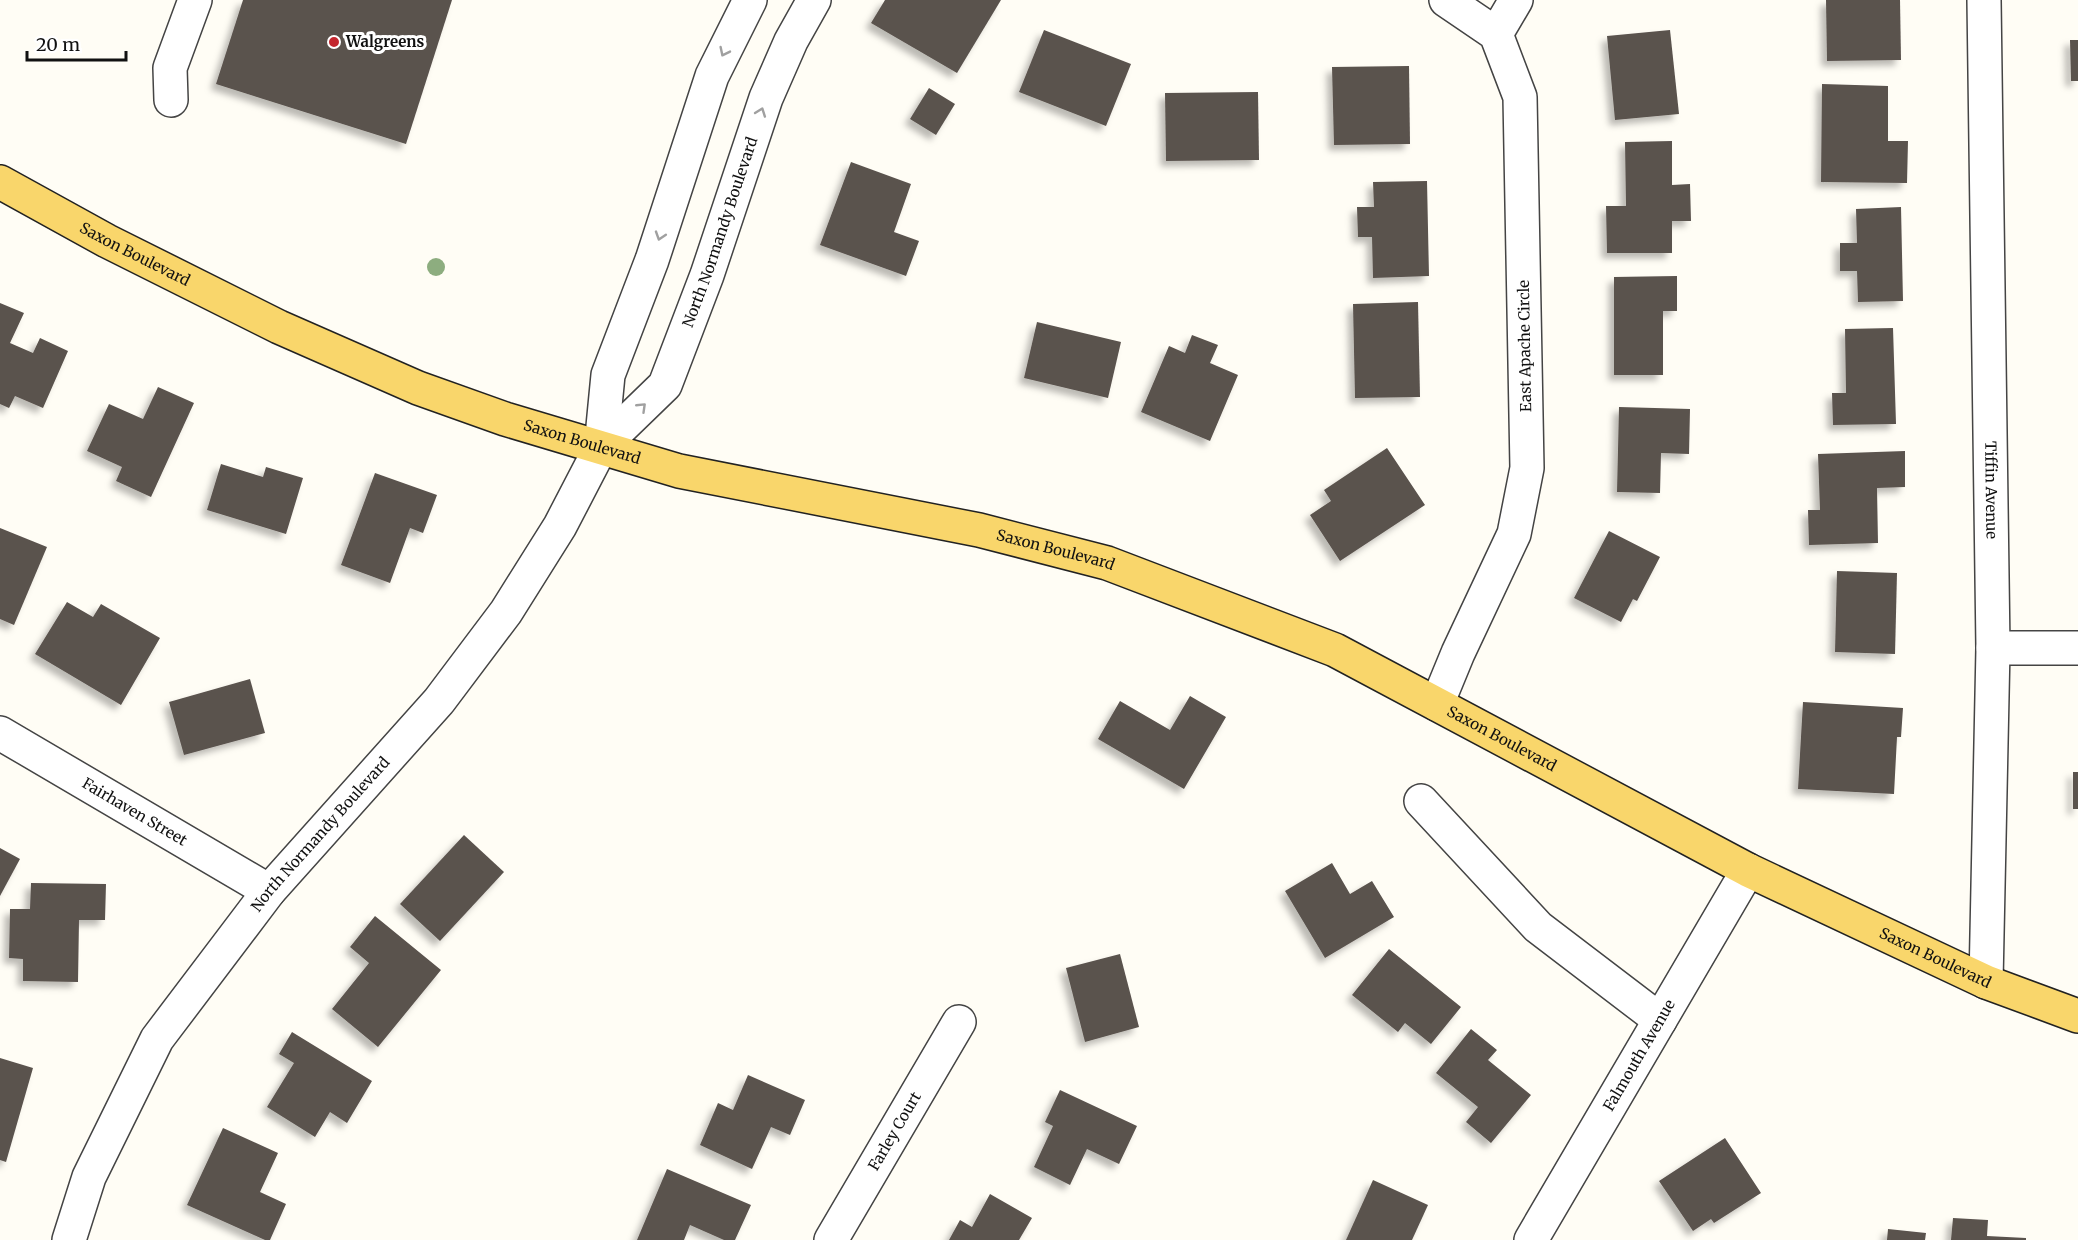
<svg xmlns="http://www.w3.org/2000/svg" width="2078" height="1240" font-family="Merriweather,serif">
<defs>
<filter id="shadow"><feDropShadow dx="-5.5" dy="5.5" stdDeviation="3" flood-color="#0004"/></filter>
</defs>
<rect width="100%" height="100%" fill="#fffdf5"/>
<g fill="#5a524d" filter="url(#shadow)">
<path d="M243,0H452L406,144L216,84Z"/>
<path d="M885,0H1001L957,73L871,23Z"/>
<path d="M1826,0H1900L1901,60L1827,61Z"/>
<path d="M1044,30L1131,64L1106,126L1019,92Z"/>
<path d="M1670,30L1679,114L1615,120L1607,36Z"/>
<path d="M2070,40H2078V81H2071Z"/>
<path d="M1409,66L1410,144L1334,145L1332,67Z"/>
<path d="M1822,84L1888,86V141H1908L1907,183L1821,182Z"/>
<path d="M929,88L955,104L936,135L910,119Z"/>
<path d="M1258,92L1259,160L1166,161L1165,93Z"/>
<path d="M1672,141V185L1690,184L1691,221H1672V253H1607L1606,206H1626L1625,142Z"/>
<path d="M851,162L911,184L894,232L919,241L906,276L820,245Z"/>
<path d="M1427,181L1429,276L1373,278L1372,237H1358L1357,207H1374L1373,182Z"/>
<path d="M1901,207L1903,301L1858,302L1857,271H1840V243H1857L1856,209Z"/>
<path d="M1677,276V311H1663V375H1614V277Z"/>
<path d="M1418,302L1420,397L1355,398L1353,304Z"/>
<path d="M0,303L24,313L10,343L33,353L40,338L68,351L43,408L15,396L9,408L0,404Z"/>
<path d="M1037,322L1121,342L1108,398L1024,378Z"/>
<path d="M1893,328L1896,424L1833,425L1832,393H1846L1845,329Z"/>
<path d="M1192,335L1218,345L1210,363L1238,375L1210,441L1141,412L1169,346L1185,353Z"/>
<path d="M158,387L194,403L151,497L116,481L122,467L87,451L109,404L143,419Z"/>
<path d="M1619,407L1690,409L1689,454L1661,453L1660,493L1617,492Z"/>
<path d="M1387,448L1425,505L1340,561L1310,515L1331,501L1324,490Z"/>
<path d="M1905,451V487L1877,488L1878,543L1809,545L1808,510H1820L1818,454Z"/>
<path d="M221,464L263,477L266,467L303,478L286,534L207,510Z"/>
<path d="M375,473L437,495L423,533L410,528L390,583L341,565Z"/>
<path d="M0,528L47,547L14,625L0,619Z"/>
<path d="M1609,531L1660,557L1637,601L1633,599L1621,622L1574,598Z"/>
<path d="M1837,571L1897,573L1895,654L1835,652Z"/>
<path d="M67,602L93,617L101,604L160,638L121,705L35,654Z"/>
<path d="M250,679L265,733L184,755L169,702Z"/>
<path d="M1190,696L1226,717L1184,789L1098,739L1120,701L1170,730Z"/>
<path d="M1803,702L1903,708L1901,737H1897L1894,794L1798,789Z"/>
<rect x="2073" y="772" width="5" height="37"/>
<path d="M464,835L504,872L440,941L400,904Z"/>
<path d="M0,848L20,859L0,896Z"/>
<path d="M1332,863L1350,894L1372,881L1394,917L1325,958L1285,891Z"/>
<path d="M31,883L106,884L105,920H79L78,982L23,981V959L9,958L10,909H30Z"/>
<path d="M375,916L441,970L378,1047L332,1009L369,963L350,947Z"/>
<path d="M1389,949L1461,1007L1431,1044L1405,1023L1398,1032L1352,995Z"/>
<path d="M1120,954L1139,1027L1085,1042L1066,968Z"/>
<path d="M1471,1029L1497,1050L1488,1060L1531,1095L1491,1143L1466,1122L1478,1107L1436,1073Z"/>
<path d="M292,1032L372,1081L347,1123L330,1112L315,1137L267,1107L294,1063L279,1054Z"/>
<path d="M0,1058L33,1068L6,1162L0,1160Z"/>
<path d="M748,1075L805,1100L790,1135L771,1127L752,1169L700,1145L718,1103L733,1110Z"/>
<path d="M1060,1090L1137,1126L1119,1164L1087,1149L1070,1185L1034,1167L1053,1126L1045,1122Z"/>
<path d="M223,1128L278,1153L260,1192L286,1204L270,1240H265L187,1205Z"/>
<path d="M1725,1138L1761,1193L1714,1223L1711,1219L1693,1231L1659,1181Z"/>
<path d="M667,1169L751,1205L735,1240H724L690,1225L684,1240H637Z"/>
<path d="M1373,1180L1428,1205L1412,1240H1346Z"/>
<path d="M990,1194L1032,1218L1019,1240H949L960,1220L972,1227Z"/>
<path d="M1953,1218L1988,1220L1987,1236L2026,1238V1240H1951Z"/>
<path d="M1888,1229L1926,1233L1925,1240H1887Z"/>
</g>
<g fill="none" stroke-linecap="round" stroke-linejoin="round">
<defs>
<g id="minor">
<path id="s1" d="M1984,0L1993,648L1986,982"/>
<path d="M1496,34L1516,0"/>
<path d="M171,100L170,68L195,0"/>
<path d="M601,447L608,375L652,260L712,76L750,0"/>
<path d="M1993,648H2078"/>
<path d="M1437,704L1458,653L1514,534L1527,468L1520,97L1496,34L1446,0"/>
<path id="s2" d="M0,733L269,891"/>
<path d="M1421,801L1538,927L1660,1020"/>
<path id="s3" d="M69,1240L89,1177L157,1039L269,891L439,701L506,612L560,526L601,447L665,385L707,275L766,98L791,41L814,0"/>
<path id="s4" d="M831,1240L959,1022"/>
<path id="s5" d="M1531,1240L1748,870"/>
</g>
<g id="major">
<path id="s6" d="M0,182L107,241L279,327L418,388L505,419L679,471L979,530L1107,563L1335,650L1748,870L1986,982L2078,1016"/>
</g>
</defs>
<use href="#minor" stroke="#444" stroke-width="36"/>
<use href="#major" stroke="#222" stroke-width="36"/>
<use href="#minor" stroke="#fff" stroke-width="33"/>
<use href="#major" stroke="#f9d66b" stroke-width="33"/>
</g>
<circle fill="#8dad7f" cx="436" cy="267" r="9"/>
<defs><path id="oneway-chevron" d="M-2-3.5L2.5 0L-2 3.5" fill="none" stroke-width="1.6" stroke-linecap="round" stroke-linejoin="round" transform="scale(1.5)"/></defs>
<g stroke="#a0a0a0">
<use href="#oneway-chevron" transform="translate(724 52) rotate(116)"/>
<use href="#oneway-chevron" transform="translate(761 112) rotate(-70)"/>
<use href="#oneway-chevron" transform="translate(660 236) rotate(108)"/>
<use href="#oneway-chevron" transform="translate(642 407) rotate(-44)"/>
</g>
<circle fill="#c4262e" stroke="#fff" stroke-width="2" cx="334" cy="42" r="6"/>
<g text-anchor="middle" stroke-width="6" stroke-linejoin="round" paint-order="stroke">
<g font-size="15" font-weight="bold" fill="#111" stroke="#fff" text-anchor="start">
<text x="346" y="47">Walgreens</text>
</g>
<g font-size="15" fill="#111" stroke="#fff">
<text dy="5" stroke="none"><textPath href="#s3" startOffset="1214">North Normandy Boulevard</textPath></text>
<text dy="5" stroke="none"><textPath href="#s6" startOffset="153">Saxon Boulevard</textPath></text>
<text transform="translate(1525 346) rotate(-91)" y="5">East Apache Circle</text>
<text dy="5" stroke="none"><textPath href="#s6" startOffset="639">Saxon Boulevard</textPath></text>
<text dy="5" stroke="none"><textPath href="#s1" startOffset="490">Tiffin Avenue</textPath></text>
<text dy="5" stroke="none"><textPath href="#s6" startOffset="1125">Saxon Boulevard</textPath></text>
<text dy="5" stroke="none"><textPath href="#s6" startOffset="1611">Saxon Boulevard</textPath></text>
<text dy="5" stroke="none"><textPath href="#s2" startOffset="156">Fairhaven Street</textPath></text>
<text dy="5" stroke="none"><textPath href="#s3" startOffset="482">North Normandy Boulevard</textPath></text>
<text dy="5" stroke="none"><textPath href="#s6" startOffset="2097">Saxon Boulevard</textPath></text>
<text dy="5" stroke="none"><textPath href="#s5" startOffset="214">Falmouth Avenue</textPath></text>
<text dy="5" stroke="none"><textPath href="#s4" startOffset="126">Farley Court</textPath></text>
</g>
</g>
<path d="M27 51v9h99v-9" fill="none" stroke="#111111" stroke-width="3"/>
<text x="36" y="51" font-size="18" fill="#111111" stroke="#ffffff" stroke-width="4.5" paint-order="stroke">20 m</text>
</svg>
